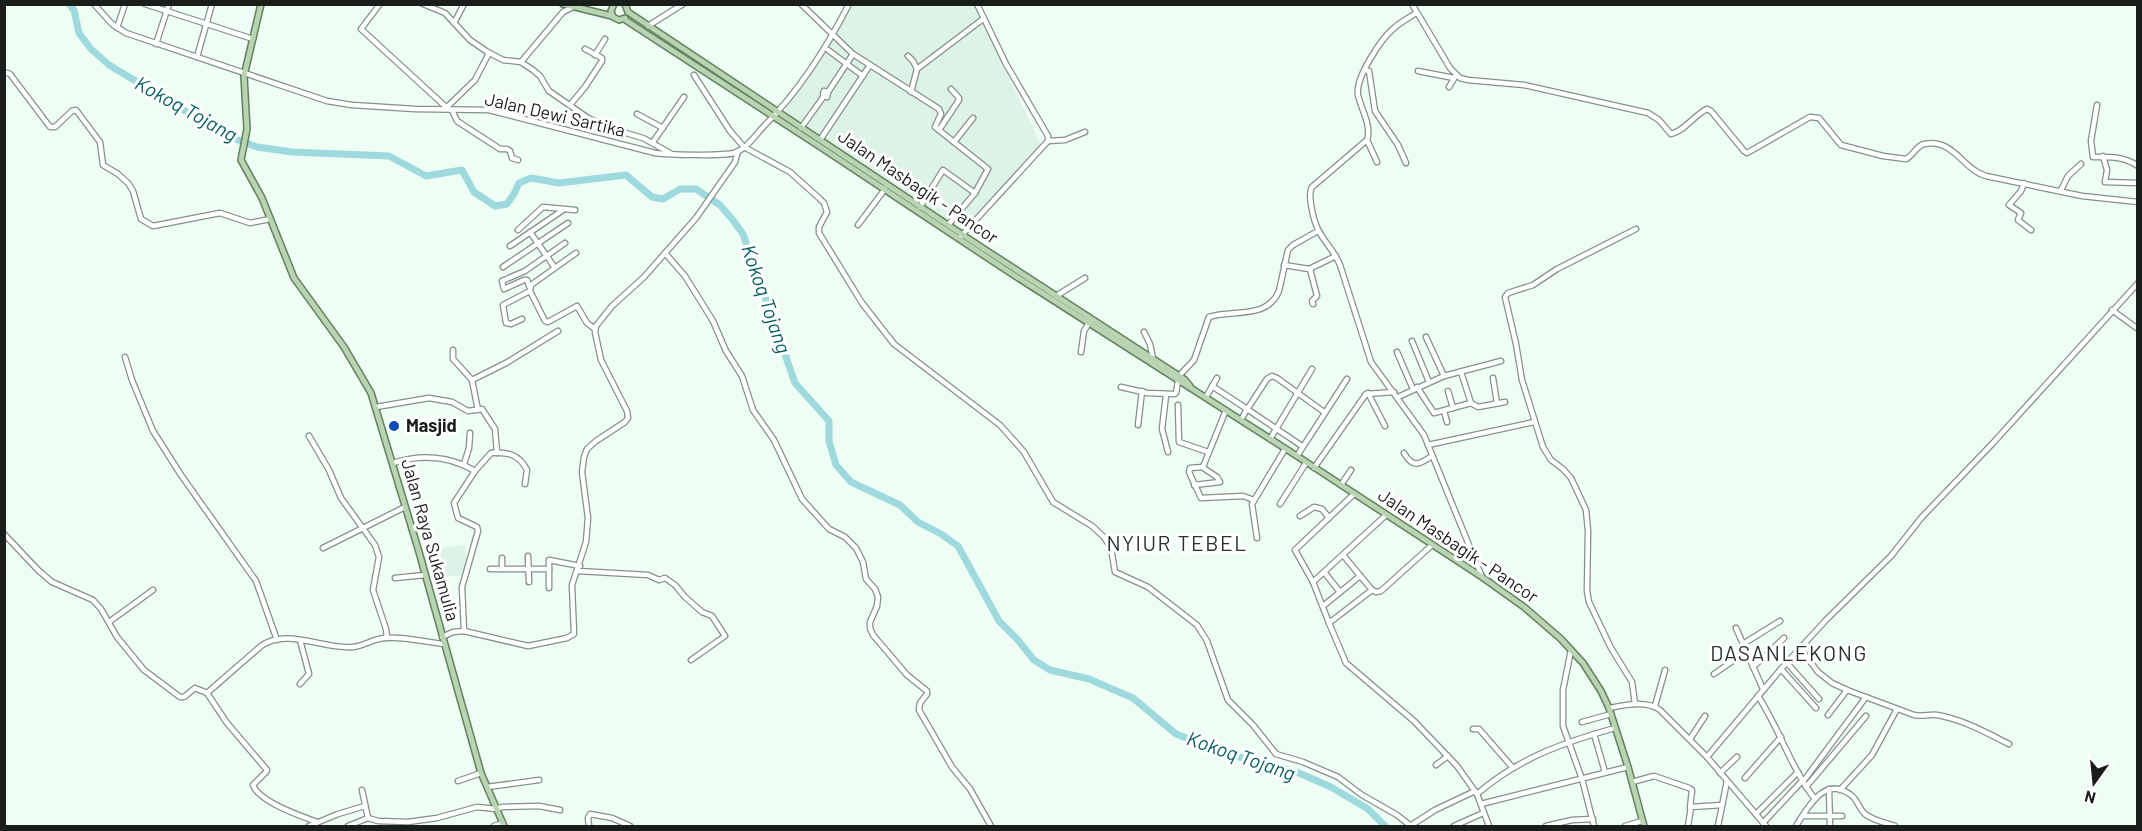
<svg xmlns="http://www.w3.org/2000/svg" width="2142" height="831" font-family="Barlow,sans-serif">
<rect width="100%" height="100%" fill="#effef5"/>
<g fill="#dcf3e6">
<path d="M852,5H975L1042,147L962,233L783,113L826,50Z"/>
<path d="M465,545L467,575L431,578L424,549Z"/>
</g>
<g fill="none" stroke-linecap="round" stroke-linejoin="round">
<path stroke="#9ed9dd" stroke-width="7" d="M69,4L74,10L79,33L91,49L109,65L225,135L257,147L292,152L389,156L426,176L462,170L474,192L495,206L507,204L514,194L519,183L531,178L559,183L626,175L652,197L663,199L680,189H696L720,205L732,219L743,234L795,383L829,421V441L836,465L851,482L900,505L918,522L941,534L958,546L999,621L1017,639L1034,660L1050,670L1089,679L1133,698L1176,734L1228,754L1299,773L1331,787L1368,809L1385,826"/>
<defs>
<g id="minor">
<path d="M94,4L112,24L126,33L327,101L352,105L415,109L489,110L655,153C669,155 722,156 734,153C747,149 756,134 765,125C799,91 827,47 849,4"/>
<path d="M145,4L253,39"/>
<path d="M380,4L361,29L446,107"/>
<path d="M423,4L445,13L470,40L486,51L503,60L521,62L533,70L540,76L549,91L588,118L600,124L620,129L626,133L643,138L670,153"/>
<path d="M801,4L853,54L828,92"/>
<path d="M977,4L1006,64L1048,136V141"/>
<path d="M1412,4L1450,68L1460,78L1468,80L1524,85L1648,113L1659,120L1671,134C1685,131 1694,115 1707,109L1711,111L1744,151L1747,153L1810,117L1819,118L1841,145L1883,156L1906,159C1913,156 1916,146 1924,144C1954,138 1962,169 1986,176L2082,196L2138,202"/>
<path d="M1416,13C1409,18 1400,22 1393,29C1381,39 1355,78 1358,95C1361,109 1372,126 1367,140L1312,187C1307,195 1314,224 1320,233C1326,244 1335,252 1340,265L1371,362L1424,435L1482,577"/>
<path d="M454,23L464,4"/>
<path d="M648,26L683,4"/>
<path d="M117,28L125,4"/>
<path d="M156,44L169,4"/>
<path d="M828,50L863,76"/>
<path d="M853,54L939,109L941,114L935,127L988,169L975,193L948,225"/>
<path d="M595,55L605,39"/>
<path d="M908,56L913,61L917,69L983,19"/>
<path d="M197,57L212,4"/>
<path d="M521,62L563,12L573,7"/>
<path d="M1365,70L1369,71L1375,111L1398,145L1406,163"/>
<path d="M1418,71L1454,78"/>
<path d="M4,72L10,74L50,127H55L72,111L76,110L100,142L103,165L118,174L128,183L133,191L141,219L153,226L220,213L250,223L270,219"/>
<path d="M694,75L730,131L744,147L790,172L819,198L824,203L827,212L819,227V233L862,303L894,344L1000,425L1024,452L1053,502L1092,526L1104,537L1111,548L1115,572L1148,587L1197,625L1207,641L1228,700L1253,725L1276,754L1303,762L1338,777L1362,795L1397,815L1411,826"/>
<path d="M1449,87L1455,77"/>
<path d="M824,91L828,92L827,97L823,94Z"/>
<path d="M911,92L917,69"/>
<path d="M570,105L585,87L602,61V58L585,49"/>
<path d="M2097,105L2091,141L2093,157C2110,157 2123,156 2138,166"/>
<path d="M445,109L475,80L489,53"/>
<path d="M452,110L457,121L500,149H507L510,151L512,158L518,160"/>
<path d="M637,114L663,128"/>
<path d="M801,128L824,96"/>
<path d="M939,130L959,100V98L951,89"/>
<path d="M820,140L870,65"/>
<path d="M1367,140L1377,162"/>
<path d="M1048,141L1065,140L1085,132"/>
<path d="M653,142L684,97"/>
<path d="M954,142L973,118"/>
<path d="M2103,156L2107,170L2105,182L2138,183"/>
<path d="M2024,183L2021,191L2009,205L2021,213L2018,220L2031,230"/>
<path d="M2061,190L2068,176L2081,164"/>
<path d="M920,207L943,170L975,193"/>
<path d="M858,225L885,189"/>
<path d="M518,230L543,207L575,210"/>
<path d="M530,232L555,268"/>
<path d="M961,236L1048,141"/>
<path d="M510,246L563,210"/>
<path d="M576,253L531,285L530,291L545,321L548,322L577,306L587,323L595,329"/>
<path d="M665,253L685,276L713,321L726,351L742,376L753,410L774,440L802,499L829,529L845,537L856,548L863,562L866,579L875,589L878,597L877,606L870,622V628L873,635L907,675L927,691V694L920,703L919,710L952,767L970,789L991,826"/>
<path d="M1284,265L1309,269L1336,256"/>
<path d="M503,267L568,223"/>
<path d="M1310,269L1317,296L1312,301L1313,304"/>
<path d="M529,286L527,280H524L504,289L502,281L525,271L565,243"/>
<path d="M1056,296L1085,278"/>
<path d="M2112,310L2138,329"/>
<path d="M522,319L511,324L506,323L503,305L530,291"/>
<path d="M1144,332L1150,344L1153,359"/>
<path d="M1426,337L1444,376"/>
<path d="M1412,341L1429,382"/>
<path d="M453,350V359L472,380L478,410"/>
<path d="M1081,352L1084,331L1090,321"/>
<path d="M1397,352L1413,389"/>
<path d="M125,357L132,380L153,431L181,475L256,581L277,640"/>
<path d="M1179,376L1194,360L1209,317C1232,309 1267,320 1279,291L1288,250L1293,245L1318,231"/>
<path d="M1493,378L1497,403"/>
<path d="M472,380L506,363L558,331"/>
<path d="M1212,386L1247,409L1241,420"/>
<path d="M1121,387L1147,393L1174,394L1176,393L1178,381"/>
<path d="M1417,387L1434,413L1471,403L1461,372"/>
<path d="M1448,391L1453,408"/>
<path d="M1368,393L1385,426"/>
<path d="M1166,395L1162,429L1168,452"/>
<path d="M1206,397L1217,378"/>
<path d="M1398,397L1444,376L1501,361"/>
<path d="M1471,403L1478,407L1505,402"/>
<path d="M1178,405L1179,442L1208,452"/>
<path d="M376,407L429,398L452,402L468,411L482,409L495,429L497,453"/>
<path d="M1226,410L1203,467L1190,468L1189,472L1201,498L1243,496L1254,500"/>
<path d="M1444,411L1447,422"/>
<path d="M1138,425L1142,391"/>
<path d="M309,436L329,470L341,498L375,545L379,557L373,590L386,629L387,638"/>
<path d="M1270,439L1312,369"/>
<path d="M1428,445L1534,422"/>
<path d="M1302,446L1247,409L1250,405L1267,379L1272,376L1277,378L1324,412"/>
<path d="M1404,453C1413,469 1420,464 1432,456"/>
<path d="M1297,456L1347,379"/>
<path d="M393,463C421,454 450,456 475,471"/>
<path d="M464,464L469,448L470,433"/>
<path d="M1314,468L1366,394L1394,392"/>
<path d="M1194,485L1220,482L1217,477L1202,467"/>
<path d="M1341,485L1351,470"/>
<path d="M1354,494L1295,550L1313,582L1329,623L1372,590L1376,592L1381,591L1432,545"/>
<path d="M1280,504L1306,463"/>
<path d="M1300,516L1314,507L1322,509L1329,518"/>
<path d="M4,534L38,570L52,582L93,600L101,609L117,637L144,670L180,697H184L195,688L207,693L227,723L267,770L266,772L253,785C259,802 301,816 317,822"/>
<path d="M1257,538L1252,504L1285,449"/>
<path d="M323,548L405,507"/>
<path d="M1343,555L1372,590"/>
<path d="M528,556L529,582"/>
<path d="M502,558V569"/>
<path d="M490,569H549"/>
<path d="M578,571L648,575L659,580L665,578L675,585L685,597L702,612L712,616L725,636L691,660"/>
<path d="M1324,572L1340,592"/>
<path d="M395,578L425,575"/>
<path d="M1313,582L1386,515"/>
<path d="M549,588V560L580,566"/>
<path d="M1323,606L1360,576"/>
<path d="M109,622L153,590"/>
<path d="M1329,623L1346,663L1414,721L1457,766L1477,794L1489,826"/>
<path d="M1736,628L1763,689"/>
<path d="M464,631L462,587L478,531L477,527L458,518L454,503L475,471L491,453C508,452 519,454 527,470L525,484"/>
<path d="M442,637L453,632L464,631L528,646L567,638L574,634L572,585L586,542L588,518L582,472L584,457L587,449L596,441L625,422L628,418L627,411L601,360L595,332L596,326L612,306L644,277L696,218L735,162L738,151"/>
<path d="M1743,644L1780,621"/>
<path d="M1800,648L1818,672L1832,683L1847,690L1914,715C1922,717 1929,714 1937,715C1962,719 1987,733 2009,744"/>
<path d="M1571,650L1563,690V726L1582,779L1594,826"/>
<path d="M1787,663L1819,699"/>
<path d="M1753,667L1784,638"/>
<path d="M1781,669L1816,708"/>
<path d="M1714,674L1747,651"/>
<path d="M300,684L309,674L300,640"/>
<path d="M207,693L261,646C287,627 324,650 353,647C364,646 373,639 384,638C404,636 424,642 444,644"/>
<path d="M1758,696C1779,728 1792,770 1815,799"/>
<path d="M1635,704L1632,682L1611,648L1589,602L1587,591L1588,531L1586,510L1571,478L1563,469L1551,460L1543,447L1522,380L1516,344L1505,297L1508,293L1533,285L1557,269L1636,229"/>
<path d="M1655,706L1665,670"/>
<path d="M1609,708C1625,705 1646,700 1660,710L1707,757L1766,826"/>
<path d="M1828,715L1847,690"/>
<path d="M1582,722L1611,714"/>
<path d="M1473,729H1479L1513,768"/>
<path d="M1594,734L1605,772"/>
<path d="M1690,739L1705,716"/>
<path d="M1707,757L1781,669L1826,620L1891,556L1922,517L1993,443L2138,283"/>
<path d="M1436,765L1448,756"/>
<path d="M1720,773L1737,757"/>
<path d="M1745,778L1781,737"/>
<path d="M1805,779L1866,697"/>
<path d="M458,781L481,773"/>
<path d="M1632,782L1654,776L1689,788L1692,790L1690,808"/>
<path d="M487,787L539,780"/>
<path d="M1806,787L1866,716"/>
<path d="M1829,789L1830,826"/>
<path d="M362,790L368,818L378,821L408,822L437,818L477,807L496,809L502,807L539,806L560,810"/>
<path d="M1840,790L1872,755L1897,709"/>
<path d="M1477,794C1519,758 1562,743 1615,728"/>
<path d="M1481,804L1628,767"/>
<path d="M1756,814L1798,772"/>
<path d="M1803,816H1842"/>
<path d="M1763,823L1802,781"/>
<path d="M309,826L338,814L365,806"/>
<path d="M348,826L368,818"/>
<path d="M494,826L503,823"/>
<path d="M589,826L588,818L590,814L612,818L630,826"/>
<path d="M1410,826L1435,810L1475,791"/>
<path d="M1454,826L1483,813"/>
<path d="M1546,826L1572,820L1593,819"/>
<path d="M1625,826L1642,821"/>
<path d="M1688,826L1691,807L1722,805"/>
<path d="M1718,826L1727,781"/>
<path d="M1796,826C1808,807 1825,775 1851,795C1858,800 1859,809 1865,814C1872,820 1886,823 1895,826"/>
</g>
<g id="major">
<path d="M261,4L244,76L247,129L241,160L262,198L294,278L344,347L371,393L419,552L481,773L504,826"/>
<path d="M563,4L612,16"/>
<path d="M614,4L611,11L613,17L619,20L625,18"/>
<path d="M625,4L628,12L646,24L981,247L1184,379L1190,386"/>
<path d="M624,19L822,148L1006,270L1297,456L1482,577L1524,607L1561,639L1583,663L1601,691L1609,708L1628,767L1644,826"/>
</g>
</defs>
<use href="#minor" stroke="#839189" stroke-width="7"/>
<use href="#major" stroke="#62815c" stroke-width="8"/>
<use href="#minor" stroke="#fff" stroke-width="4.5"/>
<use href="#major" stroke="#b8d4b2" stroke-width="5"/>
</g>
<circle fill="#0e4cb7" stroke="#fff" stroke-width="2" cx="394" cy="426" r="6"/>
<g text-anchor="middle" stroke-width="6" stroke-linejoin="round" paint-order="stroke">
<g font-size="18" fill="#191e1b" stroke="#fff">
<text transform="translate(555 115) rotate(13)" y="6">Jalan Dewi Sartika</text>
<text transform="translate(918 187) rotate(34)" y="6">Jalan Masbagik - Pancor</text>
<text transform="translate(430 540) rotate(74)" y="6">Jalan Raya Sukamulia</text>
<text transform="translate(1458 546) rotate(34)" y="6">Jalan Masbagik - Pancor</text>
</g>
<g font-size="18" font-weight="bold" fill="#191e1b" stroke="#fff" text-anchor="start">
<text x="406" y="432">Masjid</text>
</g>
<g font-size="20" font-style="italic" fill="#085e62" stroke="#fff">
<text transform="translate(186 109) rotate(29)" y="7">Kokoq Tojang</text>
<text transform="translate(766 299) rotate(71)" y="7">Kokoq Tojang</text>
<text transform="translate(1241 756) rotate(19)" y="7">Kokoq Tojang</text>
</g>
<g font-size="21" letter-spacing="1.5" fill="#26322b" stroke="#fff">
<text x="1177" y="551">NYIUR TEBEL</text>
<text x="1789" y="661">DASANLEKONG</text>
</g>
</g>
<rect width="2142" height="831" fill="none" stroke="#191e1b" stroke-width="12"/>
<g transform="translate(2094 783) rotate(195)" stroke="#ffffff" stroke-width="4.5" paint-order="stroke">
<path d="M0-4.5L10 22L0 15L-10 22Z" fill="#191e1b"/>
<text y="-9" font-size="16" font-weight="bold" text-anchor="middle" fill="#191e1b">N</text>
</g>
</svg>
